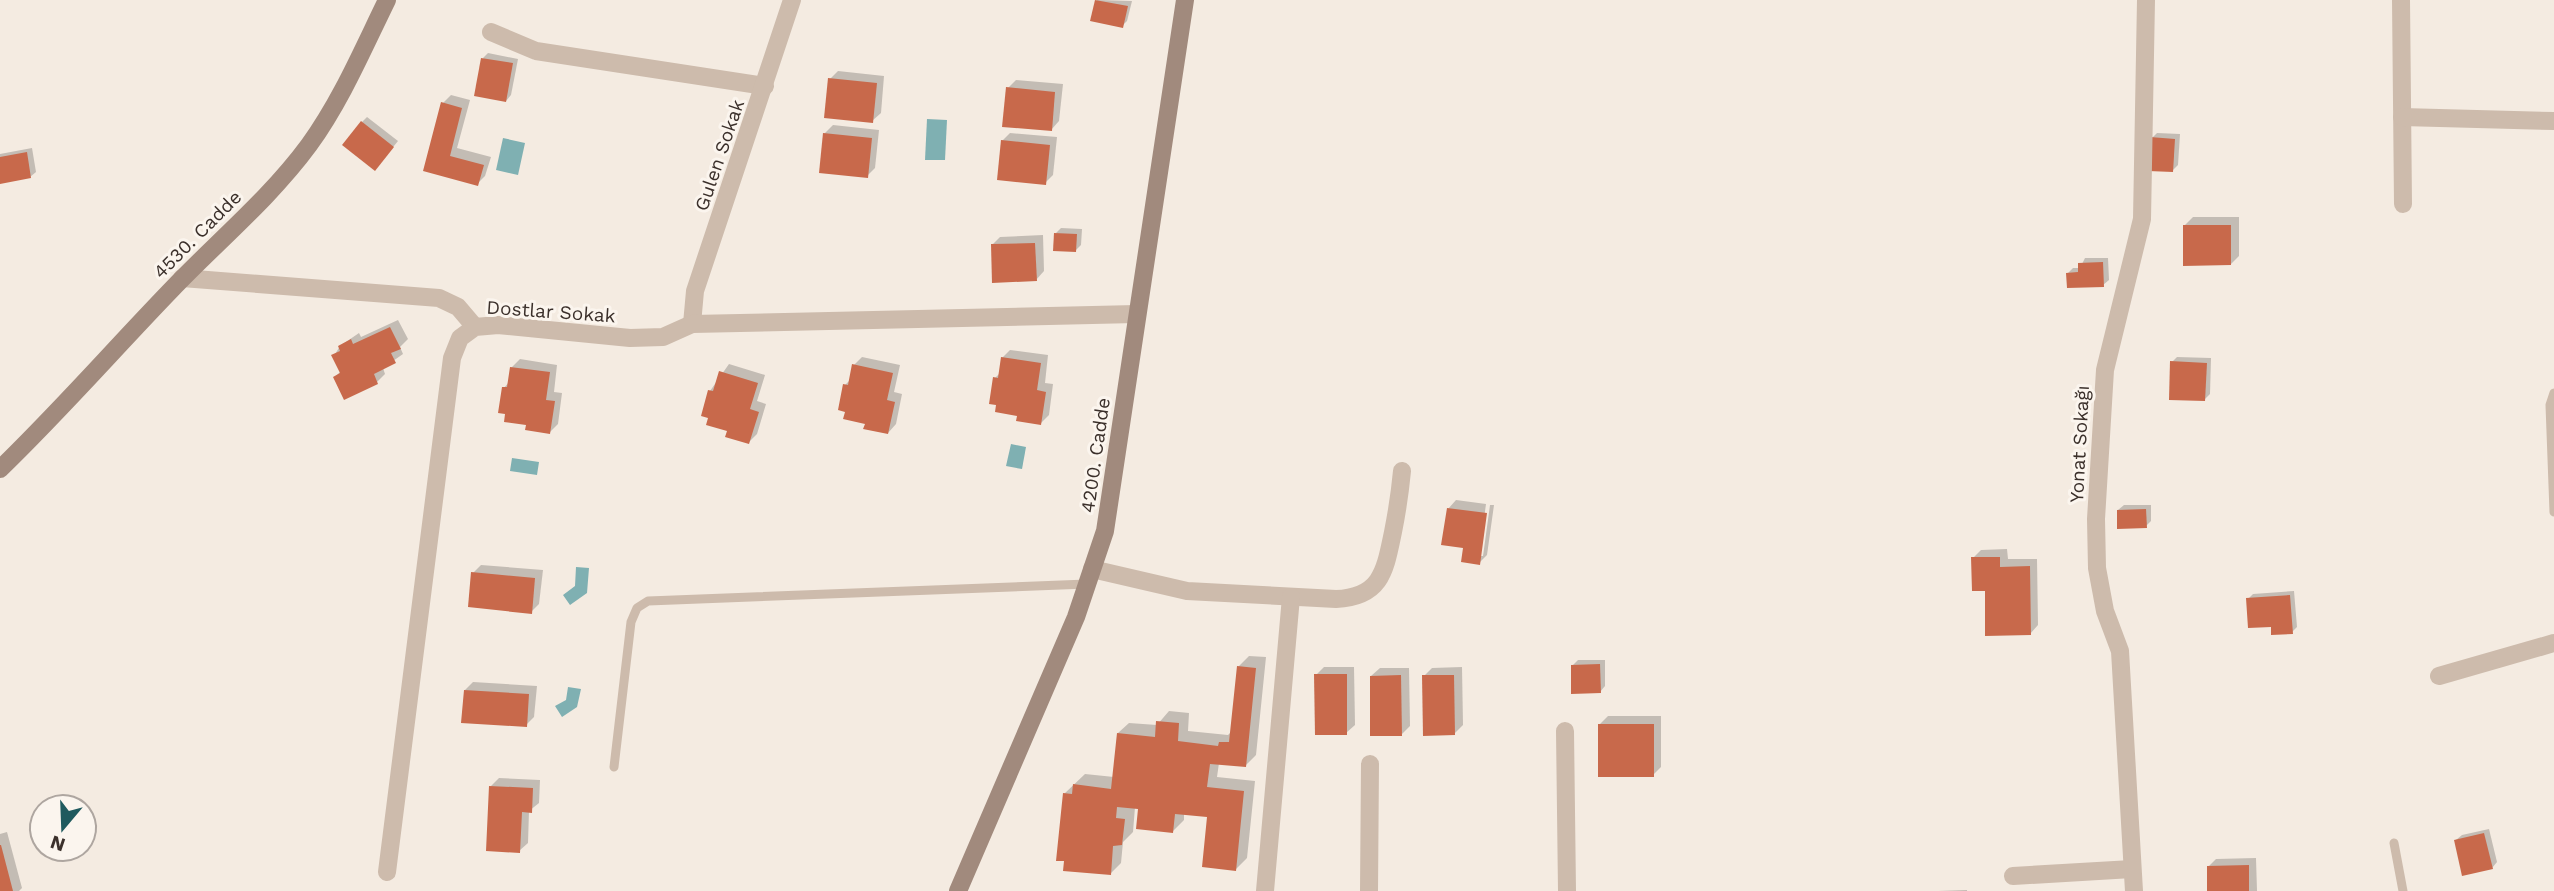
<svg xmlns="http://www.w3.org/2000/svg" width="2554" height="891" font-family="'Work Sans',sans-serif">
<rect width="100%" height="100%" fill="#f4ebe1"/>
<g fill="#7fb0b2">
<path d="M927,119L947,120L945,160H925Z"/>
<path d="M503,138L525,143L518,175L496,170Z"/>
<path d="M1011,444L1026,447L1022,469L1006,466Z"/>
<path d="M512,458L539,462L537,475L510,471Z"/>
<path d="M576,567L589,568L587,593L570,605L563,595L575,586Z"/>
<path d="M568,687L581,689L577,707L562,717L555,706L566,700Z"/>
</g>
<g fill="#0003">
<path d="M1097,0L1132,1L1127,21L1122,26L1092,20Z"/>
<path d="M488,53L518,59L511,95L506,101L483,58Z"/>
<path d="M838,71L884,76L881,113L872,121L830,79Z"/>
<path d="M1016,80L1063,84L1059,121L1051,130L1008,88Z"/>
<path d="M451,95L470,100L457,148L491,157L485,176L477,184L425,170L443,103Z"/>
<path d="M367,117L398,141L380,163L362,122Z"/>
<path d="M833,125L879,130L875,168L867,176L824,134Z"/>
<path d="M1010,133L1057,137L1053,175L1045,183L1002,141Z"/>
<path d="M2157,133L2180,134L2178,165L2173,170L2152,138Z"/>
<path d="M32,148L36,172L30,177L0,182V154Z"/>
<path d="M2193,217H2239V256L2231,264L2185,225Z"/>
<path d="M1061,228L1082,229L1081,245L1076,250L1056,233Z"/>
<path d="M1043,235L1044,271L1036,280L992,245L1000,237Z"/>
<path d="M2085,258H2108L2109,280L2103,285L2068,273L2073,268H2080Z"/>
<path d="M398,320L408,339L400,347L403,354L383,368L385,374L377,382L345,398L335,377L341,371L334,356L340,346L359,333L361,337Z"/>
<path d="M1010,350L1048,355L1045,383L1053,384L1049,415L1041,423L1019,414L995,378L1000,373L1002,358Z"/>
<path d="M862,357L900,365L894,392L902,394L896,424L888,433L867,423L845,385L851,379L854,365Z"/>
<path d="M2177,357L2211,358L2210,394L2205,399L2172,362Z"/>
<path d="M520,359L557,365L554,392L562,393L558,424L550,432L528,424L504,388L509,382L511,368Z"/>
<path d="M729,364L765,375L757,401L766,404L757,434L749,442L729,430L710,391Z"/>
<path d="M1456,500L1486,504L1479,556H1483L1490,505H1494L1487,555L1479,563L1465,547L1448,509Z"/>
<path d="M2124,505H2151V521L2146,526L2118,510Z"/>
<path d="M2007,549L2008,559H2037L2038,625L2030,634L1973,558L1981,550Z"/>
<path d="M481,565L543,570L539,604L531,612L473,573Z"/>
<path d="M2294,591L2297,627L2292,632L2272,625L2248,599L2253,594Z"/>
<path d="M1249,656L1266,657L1256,755L1245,766L1219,763L1217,777L1255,781L1247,858L1236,869L1209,815L1184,813V820L1173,831L1135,807L1133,832L1123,842L1121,863L1110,874L1064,794L1085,774L1114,777L1118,733L1129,723L1157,725L1169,711L1189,713L1188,731L1228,735L1232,731L1238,667Z"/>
<path d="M1578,660H1605V686L1600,692L1573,665Z"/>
<path d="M1324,667H1354L1355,725L1346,733L1316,675Z"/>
<path d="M1462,667L1463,725L1454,734L1424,676L1432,668Z"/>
<path d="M1380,668H1409L1410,726L1402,734L1371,676Z"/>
<path d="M473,682L537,686L534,717L526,725L465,690Z"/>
<path d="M1608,716H1661V767L1653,775L1600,724Z"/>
<path d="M499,778L540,780L539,803L529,811L528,843L519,851L491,786Z"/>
<path d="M2489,829L2497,862L2492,868L2456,840L2462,835Z"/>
<path d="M7,832L22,888L19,891H0V834Z"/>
<path d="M2256,858L2257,891H2209L2208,867L2216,859Z"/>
<path d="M1967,890V891H1937H1938Z"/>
</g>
<g fill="#c8694b">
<path d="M1095,0L1128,6L1123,28L1090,21Z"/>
<path d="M481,58L513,63L506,102L474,96Z"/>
<path d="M828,78L877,83L873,123L824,118Z"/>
<path d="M1006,87L1055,92L1052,131L1002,127Z"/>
<path d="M441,102L462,108L450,156L484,165L478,186L423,171Z"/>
<path d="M361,121L394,147L375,171L342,145Z"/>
<path d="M823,133L872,138L868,178L819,173Z"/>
<path d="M2150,137L2175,139L2173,172L2148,171Z"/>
<path d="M1001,140L1050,145L1046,185L997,180Z"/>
<path d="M27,152L31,178L0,184V157Z"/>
<path d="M2183,225H2231V265L2183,266Z"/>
<path d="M1054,233L1077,234L1076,252L1053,251Z"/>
<path d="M1035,243L1037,281L992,283L991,244Z"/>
<path d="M2103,262L2104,287L2067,288L2066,273L2078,272V263Z"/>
<path d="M390,327L401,349L391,353L396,363L374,374L378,384L344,400L333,377L340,373L331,355L340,351L338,346L351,339L353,344Z"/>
<path d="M1001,357L1041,363L1037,390L1046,392L1041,425L1016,421L1017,416L995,412L996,405L989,404L993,377L998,378Z"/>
<path d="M2170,361L2207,363L2205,401L2169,400Z"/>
<path d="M852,364L893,373L887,400L895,402L888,434L863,429L865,424L843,419L845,412L838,410L843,384L848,385Z"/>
<path d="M510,367L550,372L546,400L555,401L550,434L525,430L526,425L504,422L505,414L498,413L502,387H507Z"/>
<path d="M719,371L758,383L750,409L759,412L749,444L725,437L727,431L706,425L708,418L701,416L708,390L713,391Z"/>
<path d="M1447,508L1487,513L1480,565L1461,562L1463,548L1441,545Z"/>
<path d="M2146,509L2147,528L2117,529V510Z"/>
<path d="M1971,557H2000V567L2030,566L2031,635L1985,636V591H1972Z"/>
<path d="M471,572L535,578L532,614L468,607Z"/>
<path d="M2290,595L2293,634L2271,635V627L2248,628L2246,598Z"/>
<path d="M1600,664L1601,693L1571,694V665Z"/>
<path d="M1237,666L1256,668L1246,767L1210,764L1207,787L1244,791L1236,871L1202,867L1207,817L1175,814L1173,833L1136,829L1138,809L1117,807L1116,818L1125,819L1122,845L1113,846L1111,875L1063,871L1064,861H1056L1063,793L1072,794L1073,784L1111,789L1117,733L1155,737L1156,721L1179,723L1178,741L1218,746L1219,742H1229Z"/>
<path d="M1314,674H1347V735H1315Z"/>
<path d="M1401,675L1402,736H1370V676Z"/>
<path d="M1422,675H1454L1455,735L1423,736Z"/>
<path d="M464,690L529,694L527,727L461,723Z"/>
<rect x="1598" y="724" width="56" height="53"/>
<path d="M489,786L533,788L532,813L522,812L520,853L486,851Z"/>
<path d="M2484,833L2493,869L2462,876L2454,840Z"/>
<path d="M0,845H1L13,891H0Z"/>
<path d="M2249,865V891H2207V866Z"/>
</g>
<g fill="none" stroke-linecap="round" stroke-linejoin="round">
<g stroke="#cdbbac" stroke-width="9">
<path d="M2554,512L2550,405L2554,393"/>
<path d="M614,767L631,622L637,608L648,601L1087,584"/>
<path d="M2394,843L2403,891"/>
</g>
<g stroke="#cdbbac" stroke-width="18">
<path d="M2401,0L2403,204"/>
<path d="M491,32L536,51L765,86"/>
<path d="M2402,117L2554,121"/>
<path d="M182,278L439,298L458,307L475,327"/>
<path d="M692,324L695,291L792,0"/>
<path d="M1092,569L1187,591L1336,599C1382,597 1385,570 1393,532C1397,512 1400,492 1402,471"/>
<path d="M2439,676L2554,643"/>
<path d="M1565,731L1567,891"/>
<path d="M387,872L452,358L460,338L475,327L498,325L630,338L663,337L692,324L1136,314"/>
<path d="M2013,876L2132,869"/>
<path d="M1265,891L1291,597"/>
<path d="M1369,891L1370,764"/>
<path d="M2134,891L2120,651L2105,611L2097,568L2096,519L2105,370L2142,219L2146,0"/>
</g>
<g stroke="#a18a7d" stroke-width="18">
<path d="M0,469C60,411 115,348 173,288C218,241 270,198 309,145C341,101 363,49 387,0"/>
<path d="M958,891L1076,617L1105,531L1185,0"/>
</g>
</g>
<g text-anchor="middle" stroke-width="6" stroke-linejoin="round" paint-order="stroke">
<g font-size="19" fill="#3b302b" stroke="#fbf5ee">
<text transform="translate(719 155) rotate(-71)" y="7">Gulen Sokak</text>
<text transform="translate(197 234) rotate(-45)" y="7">4530. Cadde</text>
<text transform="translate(551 311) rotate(4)" y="7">Dostlar Sokak</text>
<text transform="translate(2079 444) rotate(-87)" y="7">Yonat Sokağı</text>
<text transform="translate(1095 455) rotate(-82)" y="7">4200. Cadde</text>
</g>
</g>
<g transform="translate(63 828) rotate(199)"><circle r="33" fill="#fbf5ee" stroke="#aea6a0" stroke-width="2"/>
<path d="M0-5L12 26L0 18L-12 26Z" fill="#1f5a5e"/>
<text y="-10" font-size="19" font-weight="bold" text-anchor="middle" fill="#3b302b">N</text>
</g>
</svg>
